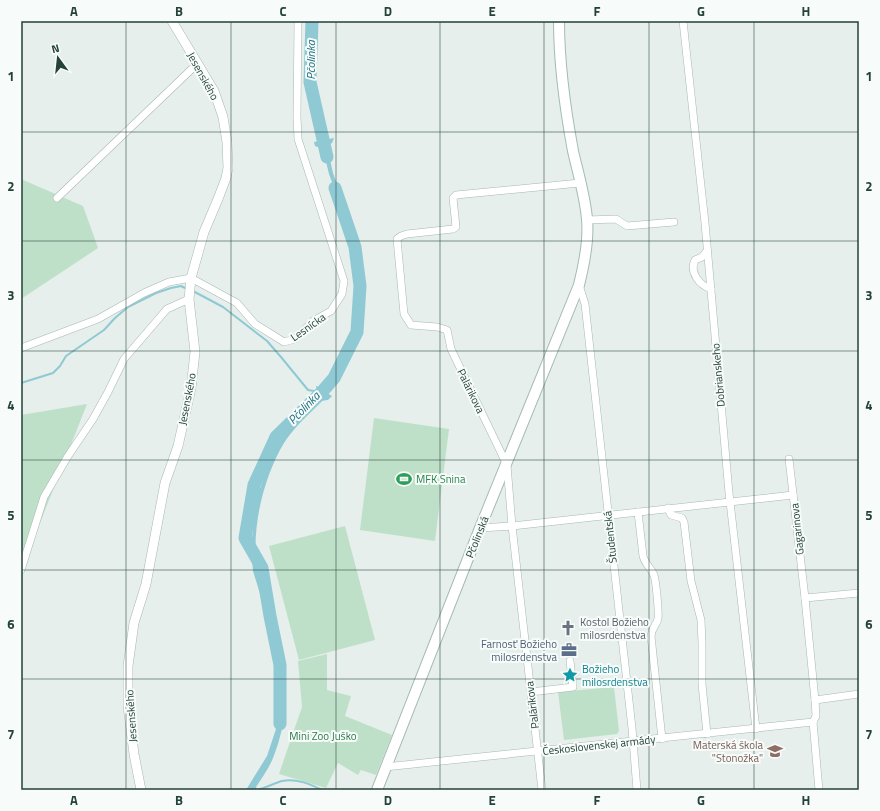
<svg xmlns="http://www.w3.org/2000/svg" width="880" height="811" font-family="'Titillium Web',sans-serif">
<rect width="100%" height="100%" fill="#e6efeb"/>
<g fill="#bfe0c8">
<path d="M21,179L83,206L98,248L21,299Z"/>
<path d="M87,404L21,571V415Z"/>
<path d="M374,418L449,429L435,541L360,530Z"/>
<path d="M345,526L375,640L299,660L269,546Z"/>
<path d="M327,654V690L351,696L345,716L392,735L376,775L361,770L358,775L338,763L326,788L279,774L302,707L298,661Z"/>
<path d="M614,687L619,731L617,734L564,740L558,692Z"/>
</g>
<path fill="#8ec9d4" d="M334,138L332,143L327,146L333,173L358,243L365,281L362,327L356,345L327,393L332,396L328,400L320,401C309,413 292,430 284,443C263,478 251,529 257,570C278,633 300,691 273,758C269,768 262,778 256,787L257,790H246L267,756L278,723L282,693L281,671L276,645L253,571L252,558V538L254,516L259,491L267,470L281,440L318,397L316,386L321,388L354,344L360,326L362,282L355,244L329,174L323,149L315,146L314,142Z"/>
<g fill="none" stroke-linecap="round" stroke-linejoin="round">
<g stroke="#8ec9d4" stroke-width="2">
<path d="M193,291L223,307L267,341L281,357L308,390L320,392"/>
<path d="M21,383L53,373L60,366L66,356L104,330L115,318L128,307L156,293L171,288L181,286L187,289"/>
<path d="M257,790C265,788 275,783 282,781C296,778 310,784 322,790"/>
</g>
<g stroke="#8ec9d4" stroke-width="13">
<path d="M312,21L310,82L327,157"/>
<path d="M280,724V665L270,616L262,568L245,538L254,485L276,437L321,393L334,378L357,332L360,286L355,247L335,188"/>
</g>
<defs>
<g id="minor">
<path d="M683,21L705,223L729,493L756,729"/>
<path d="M57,198L197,64"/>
<path d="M587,220L616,219L627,226L674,222"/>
<path d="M707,251L702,257L695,260C689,272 699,285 711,289"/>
<path d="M579,285L585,304L632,728L637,790"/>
<path d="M21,348L98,319L144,293L169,282L191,278L237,303L255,324L284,342L295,339L313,321L331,311L342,294L344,281L298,139L297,116L298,21"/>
<path d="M789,459L805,598L815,700L816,716L813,722L819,790"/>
<path d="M668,508L671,515L682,518L684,522L691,581L701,620L702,643V684L707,734"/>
<path d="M638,512L643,556C645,564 651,568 654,575C656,581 659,613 658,619C656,626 652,627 651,636L662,739"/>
<path d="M480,528L512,526L793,495"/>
<path d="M21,570L44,497L68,456L93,419L108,392L124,359L167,309L189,299"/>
<path d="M805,598L859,593"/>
<path d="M531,692L573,687L570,661"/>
<path d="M815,700L859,694"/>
<path d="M385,767L813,722"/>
<path d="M542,790L512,526L507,465L451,349L447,330L437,327L411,325L404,314L397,239L401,236L407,234L453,229L456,227L453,198L456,195L580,183"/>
</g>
<path id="tertiary" d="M141,790L134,754L128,706V666L134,623L146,584L165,483L178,446L191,388L195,352L189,299L191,278L204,232L218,199L226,178L228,168L227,142L223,117L214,91L172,21"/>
<path id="secondary" d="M377,790L480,528L579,285C584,265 589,240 587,219C585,196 578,173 573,151C565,108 559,65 559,21"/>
</defs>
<use href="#minor" stroke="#a8b8b2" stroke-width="8"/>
<use href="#tertiary" stroke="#a8b8b2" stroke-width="10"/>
<use href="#secondary" stroke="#a4bbb3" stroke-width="12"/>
<use href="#minor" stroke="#fff" stroke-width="7"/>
<use href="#tertiary" stroke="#fff" stroke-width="9"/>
<use href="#secondary" stroke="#fff" stroke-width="10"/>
</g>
<path fill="none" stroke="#24423a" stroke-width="1" stroke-opacity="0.55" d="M126,21V790M231,21V790M336,21V790M440,21V790M544,21V790M649,21V790M754,21V790M21,132H859M21,241H859M21,351H859M21,460H859M21,570H859M21,679H859"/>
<defs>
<symbol id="stadium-bare" viewBox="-9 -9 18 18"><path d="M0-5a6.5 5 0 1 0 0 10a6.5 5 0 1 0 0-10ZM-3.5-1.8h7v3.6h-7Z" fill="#2e9e5b" stroke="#f7fbf9" stroke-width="2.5" paint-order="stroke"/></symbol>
<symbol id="church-bare" viewBox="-9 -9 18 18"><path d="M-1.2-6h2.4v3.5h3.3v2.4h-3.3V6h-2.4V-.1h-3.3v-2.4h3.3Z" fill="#6b7280" stroke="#f7fbf9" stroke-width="2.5" paint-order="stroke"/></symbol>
<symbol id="office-bare" viewBox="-9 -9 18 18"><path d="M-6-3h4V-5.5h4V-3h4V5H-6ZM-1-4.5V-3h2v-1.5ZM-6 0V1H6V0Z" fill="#5c6f8a" stroke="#f7fbf9" stroke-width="2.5" paint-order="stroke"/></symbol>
<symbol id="sight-bare" viewBox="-9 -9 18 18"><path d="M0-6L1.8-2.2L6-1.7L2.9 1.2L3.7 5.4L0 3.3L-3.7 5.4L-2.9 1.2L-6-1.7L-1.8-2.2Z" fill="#0f9aa8" stroke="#f7fbf9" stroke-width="2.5" paint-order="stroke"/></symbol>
<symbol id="school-bare" viewBox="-9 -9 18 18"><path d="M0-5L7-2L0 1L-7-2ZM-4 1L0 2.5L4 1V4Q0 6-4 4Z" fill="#8d6e63" stroke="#f7fbf9" stroke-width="2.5" paint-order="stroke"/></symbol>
</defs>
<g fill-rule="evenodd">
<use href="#stadium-bare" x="393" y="468" width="22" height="22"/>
<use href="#church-bare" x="557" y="617" width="22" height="22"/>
<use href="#office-bare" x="558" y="639" width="22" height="22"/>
<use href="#sight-bare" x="559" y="664" width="22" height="22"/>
<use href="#school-bare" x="764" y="740" width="22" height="22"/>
</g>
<g text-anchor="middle" stroke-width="4" stroke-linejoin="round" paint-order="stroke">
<g font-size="11" fill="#24423a" stroke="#f7fbf9">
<text transform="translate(203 76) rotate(61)" y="4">Jesenského</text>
<text transform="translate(308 327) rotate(-35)" y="4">Lesnícka</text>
<text transform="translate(718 375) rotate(-95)" y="4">Dobrianskeho</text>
<text transform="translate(471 391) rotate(64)" y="4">Palárikova</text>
<text transform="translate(187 399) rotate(-79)" y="4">Jesenského</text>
<text transform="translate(797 529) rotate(-96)" y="4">Gagarinova</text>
<text transform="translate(477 537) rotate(-68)" y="4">Pčolinská</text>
<text transform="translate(610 537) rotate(-96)" y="4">Študentská</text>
<text transform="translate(532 705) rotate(-97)" y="4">Palárikova</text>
<text transform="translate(131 716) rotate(-94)" y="4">Jesenského</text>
<text transform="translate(599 745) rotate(-6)" y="4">Československej armády</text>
</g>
<g font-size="11" fill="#27864d" stroke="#f7fbf9" text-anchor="start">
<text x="416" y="483">MFK Snina</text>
</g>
<g font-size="11" fill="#5b616d" stroke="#f7fbf9" text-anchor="start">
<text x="580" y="626">Kostol Božieho<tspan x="580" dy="13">milosrdenstva</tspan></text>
</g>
<g font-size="11" fill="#4e5e75" stroke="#f7fbf9" text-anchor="end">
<text x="557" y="648">Farnosť Božieho<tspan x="557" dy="13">milosrdenstva</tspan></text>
</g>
<g font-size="11" fill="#0d838f" stroke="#f7fbf9" text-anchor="start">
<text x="582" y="673">Božieho<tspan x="582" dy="13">milosrdenstva</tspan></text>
</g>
<g font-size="11" fill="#2d7a4b" stroke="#f7fbf9">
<text x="323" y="740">Mini Zoo Juško</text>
</g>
<g font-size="11" fill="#785e54" stroke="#f7fbf9" text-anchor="end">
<text x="763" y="749">Materská škola<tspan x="763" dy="13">"Stonožka"</tspan></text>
</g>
<g font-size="12" font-style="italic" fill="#1c6f80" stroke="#f7fbf9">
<text transform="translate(311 60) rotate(-90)" y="4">Pčolinka</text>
<text transform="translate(304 408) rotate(-46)" y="4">Pčolinka</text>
</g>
</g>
<rect width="880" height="811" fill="none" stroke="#f7fbf9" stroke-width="44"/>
<g transform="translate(58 58) rotate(345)" stroke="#f7fbf9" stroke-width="3" paint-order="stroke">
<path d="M0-3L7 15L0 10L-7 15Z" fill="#24423a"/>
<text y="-6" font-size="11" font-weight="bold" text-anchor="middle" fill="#24423a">N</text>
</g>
<rect x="22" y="22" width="836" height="767" fill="none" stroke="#24423a" stroke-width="1.5"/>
<g font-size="13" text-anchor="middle" font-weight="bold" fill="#24423a">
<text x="74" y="16">A</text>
<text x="179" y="16">B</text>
<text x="283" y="16">C</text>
<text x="388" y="16">D</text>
<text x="492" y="16">E</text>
<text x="597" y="16">F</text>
<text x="701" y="16">G</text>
<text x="806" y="16">H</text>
<text x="11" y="81">1</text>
<text x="869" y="81">1</text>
<text x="11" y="191">2</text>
<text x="869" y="191">2</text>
<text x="11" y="300">3</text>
<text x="869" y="300">3</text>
<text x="11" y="410">4</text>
<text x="869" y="410">4</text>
<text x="11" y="520">5</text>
<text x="869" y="520">5</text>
<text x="11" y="629">6</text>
<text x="869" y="629">6</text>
<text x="11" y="739">7</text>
<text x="869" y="739">7</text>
<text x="74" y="805">A</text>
<text x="179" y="805">B</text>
<text x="283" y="805">C</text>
<text x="388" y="805">D</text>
<text x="492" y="805">E</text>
<text x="597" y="805">F</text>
<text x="701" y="805">G</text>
<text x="806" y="805">H</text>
</g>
</svg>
